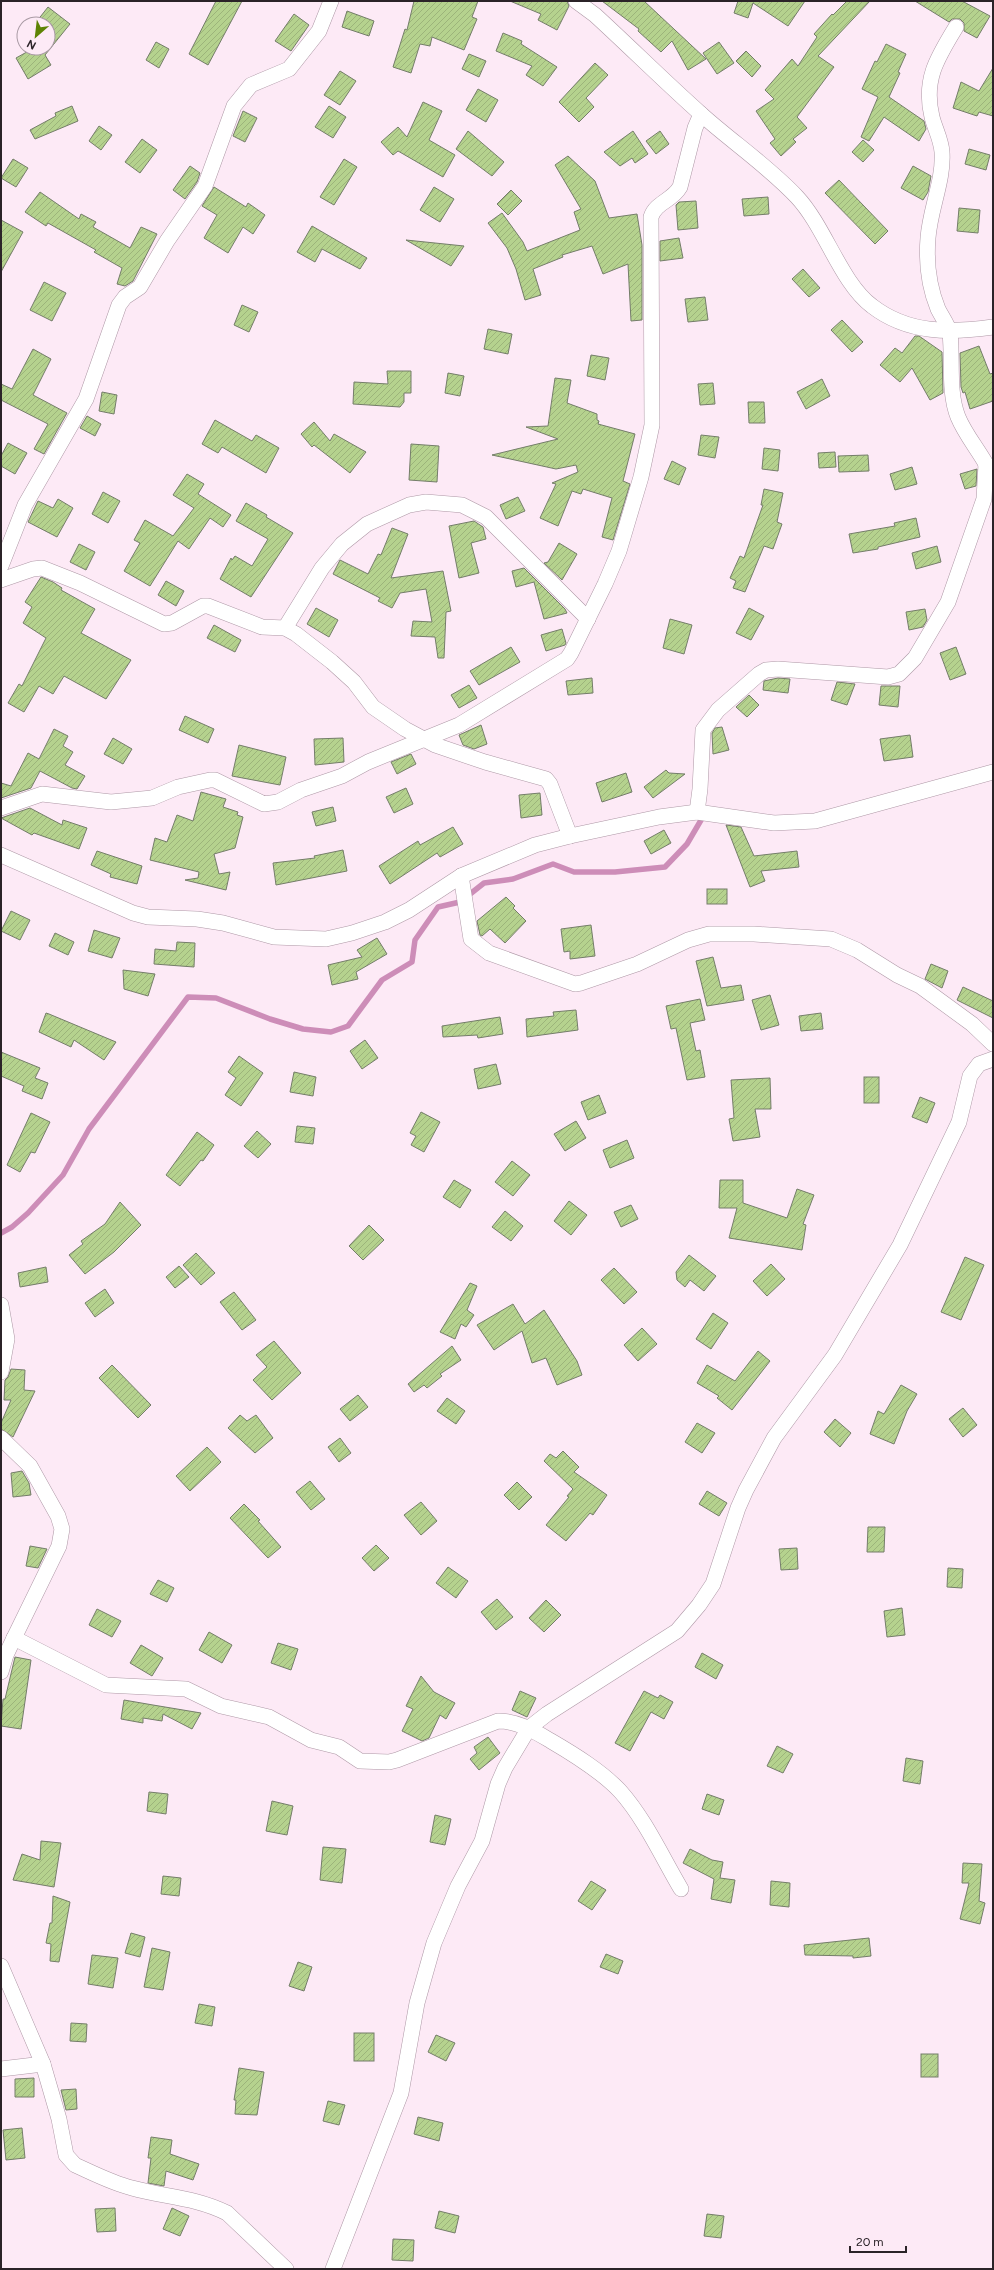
<svg xmlns="http://www.w3.org/2000/svg" width="994" height="2270" font-family="Figtree,sans-serif">
<defs>
<pattern id="building-hatch" width="6" height="6" patternUnits="userSpaceOnUse"><rect width="6" height="6" fill="#b5d28e"/><path d="M-1 1l2-2M0 6l6-6M5 7l2-2" fill="none" stroke="#9cb47a"/></pattern>
</defs>
<rect width="100%" height="100%" fill="#fdeaf6"/>
<g fill="none" stroke-linecap="round" stroke-linejoin="round">
<path stroke="#cd8db8" stroke-width="5.5" d="M1,1233L12,1227L28,1213L63,1175L89,1129L188,997L216,998L270,1019L303,1029L331,1032L348,1026L382,980L412,962L415,940L438,907L460,902L484,883L513,879L553,864L574,872H615L665,867L687,844L704,815"/>
</g>
<g fill="url(#building-hatch)" stroke="#747d69">
<path d="M216,1H242L208,65L189,54Z"/>
<path d="M414,1H478L472,17L477,19L464,50L432,37L430,46L420,44L411,73L393,67L405,29L407,30Z"/>
<path d="M510,1H567L569,6L557,30L538,20L541,14Z"/>
<path d="M602,1H644L706,59L688,70L672,41L661,52L638,31L639,29Z"/>
<path d="M738,1H805L788,26L753,3L748,18L734,13Z"/>
<path d="M847,1H870L818,56L834,67L797,117L807,128L793,139L796,142L781,156L770,143L775,139L756,111L774,99L765,90L792,59L798,66L817,37L814,34L832,14L833,15Z"/>
<path d="M915,1H962L990,16L977,38L964,31V23L960,19H952L949,22Z"/>
<path d="M48,7L70,24L45,55L51,65L28,79L16,58L34,48H48V40L55,36L48,30V24H40L37,21Z"/>
<path d="M347,11L374,21L369,36L342,27Z"/>
<path d="M294,14L309,25L291,51L275,41Z"/>
<path d="M503,33L522,41L521,44L557,67L543,86L526,75L532,66L496,51Z"/>
<path d="M156,42L169,49L159,68L146,60Z"/>
<path d="M719,42L734,63L717,74L703,53Z"/>
<path d="M886,44L906,54L898,72L900,73L889,97L924,121L926,129L919,141L884,117L869,141L861,137L878,97L862,89L875,61L877,62Z"/>
<path d="M746,51L761,66L752,77L736,61Z"/>
<path d="M469,54L486,61L479,77L462,69Z"/>
<path d="M595,63L608,75L586,98L594,107L579,122L559,102Z"/>
<path d="M993,68V116L979,112L977,116L953,108L961,82L979,91Z"/>
<path d="M340,71L356,81L340,105L324,95Z"/>
<path d="M478,89L498,100L486,122L466,110Z"/>
<path d="M423,102L442,111L429,140L455,155L443,177L398,151L393,155L381,142L398,127L407,137Z"/>
<path d="M72,106L78,121L35,139L30,130L56,116L55,113Z"/>
<path d="M329,106L346,117L333,138L315,127Z"/>
<path d="M243,111L257,118L245,142L233,136Z"/>
<path d="M99,126L112,135L101,150L89,141Z"/>
<path d="M468,131L504,162L492,176L456,149Z"/>
<path d="M633,131L648,154L635,163L632,158L620,166L604,152Z"/>
<path d="M660,131L669,144L656,154L646,141Z"/>
<path d="M142,139L157,150L140,173L125,162Z"/>
<path d="M863,140L874,150L863,162L852,152Z"/>
<path d="M969,149L990,155L986,170L965,164Z"/>
<path d="M568,156L595,181L609,218L637,214L642,245V320L631,321L628,264L603,274L592,246L562,255L563,257L533,269L541,295L525,300L516,269L507,248L488,223L502,213L523,242L527,251L580,230L574,212L581,209L555,165Z"/>
<path d="M13,159L28,168L16,187L1,178Z"/>
<path d="M344,159L357,167L334,205L320,197Z"/>
<path d="M190,166L200,173L197,182L185,199L173,190Z"/>
<path d="M913,166L931,176L928,192L923,200L901,188Z"/>
<path d="M839,180L888,231L875,244L825,193Z"/>
<path d="M214,187L246,207L248,203L265,215L253,234L243,227L228,253L204,238L217,215L202,206Z"/>
<path d="M434,187L454,199L440,222L420,210Z"/>
<path d="M511,190L522,201L508,215L497,204Z"/>
<path d="M40,192L79,219L81,214L96,222L93,227L130,248L141,227L157,234L133,281L125,286L117,284L122,268L94,252L96,250L48,223L46,226L25,212Z"/>
<path d="M768,197L769,214L744,216L742,199Z"/>
<path d="M696,201L698,228L678,230L676,205L679,202Z"/>
<path d="M959,208L980,210L978,233L957,231Z"/>
<path d="M1,220L23,232L1,272Z"/>
<path d="M312,226L367,258L360,269L322,249L315,262L297,252Z"/>
<path d="M679,238L683,258L660,261V241Z"/>
<path d="M406,240L464,246L451,266Z"/>
<path d="M803,269L820,288L809,297L792,279Z"/>
<path d="M44,282L66,293L52,321L30,310Z"/>
<path d="M705,297L708,320L688,322L685,299Z"/>
<path d="M242,305L258,312L249,332L234,325Z"/>
<path d="M842,320L863,342L852,352L831,330Z"/>
<path d="M488,329L512,334L508,354L484,349Z"/>
<path d="M915,336H919L942,352L943,393L930,400L912,368L900,382L880,365L895,348L902,353Z"/>
<path d="M979,346L990,374L993,373V401L970,409L965,392L963,393L961,387L960,353Z"/>
<path d="M33,349L51,359L33,395L67,413L44,454L34,449L48,424L1,400V384L12,389Z"/>
<path d="M591,355L609,358L605,380L587,376Z"/>
<path d="M387,371H411V393H404V402L400,407L353,404L354,382L388,384Z"/>
<path d="M448,373L464,376L460,396L445,393Z"/>
<path d="M555,378L571,380L567,403L597,414V420L599,421L598,424L635,434L623,481L630,484L613,540L602,537L612,498L583,489L581,494L572,491L558,526L540,518L556,484L552,483L578,472L576,465L556,469L492,455L558,439L526,427L548,426Z"/>
<path d="M822,379L830,396L806,409L797,392Z"/>
<path d="M713,383L715,404L700,405L698,384Z"/>
<path d="M102,392L117,395L114,414L99,411Z"/>
<path d="M748,402H764L765,423H749Z"/>
<path d="M87,416L101,424L95,436L80,428Z"/>
<path d="M215,420L252,441L256,435L279,448L266,473L222,447L218,453L202,444Z"/>
<path d="M314,422L330,441L334,434L366,452L350,473L314,445L312,447L301,434Z"/>
<path d="M701,435L719,437L715,458L698,455Z"/>
<path d="M8,443L27,453L15,474L1,466V456Z"/>
<path d="M411,444L439,446L437,482L409,480Z"/>
<path d="M764,448L780,450L778,471L762,469Z"/>
<path d="M835,452L836,467L819,468L818,453Z"/>
<path d="M868,455L869,471L839,472L838,456Z"/>
<path d="M672,461L686,468L679,485L664,479Z"/>
<path d="M912,467L917,484L895,490L890,474Z"/>
<path d="M977,469L976,486L965,489L960,474Z"/>
<path d="M187,474L204,484L198,494L231,515L223,527L210,518L189,549L178,541L150,586L124,571L140,543L134,540L145,520L173,536L194,508L173,495Z"/>
<path d="M764,489L783,493L777,522L782,524L773,549L764,546L745,592L733,588L736,581L730,578L740,556L744,558L763,505H761Z"/>
<path d="M103,492L120,501L108,523L92,514Z"/>
<path d="M518,497L525,511L506,519L500,505Z"/>
<path d="M58,499L73,508L57,537L28,522L38,501L53,508Z"/>
<path d="M246,503L267,515L266,517L293,533L251,597L220,579L231,558L232,560L235,556L252,566L268,539L236,521Z"/>
<path d="M916,518L920,537L878,547V549L853,553L849,534L895,526L894,523Z"/>
<path d="M474,521L483,527L486,539L471,543L479,573L459,578L449,526Z"/>
<path d="M392,528L408,534L391,578L443,571L451,611L446,612L444,658H438L435,637L411,636L413,621L432,622L426,589L400,593L392,608L378,601L380,598L333,574L340,560L368,574L378,554L381,555Z"/>
<path d="M559,543L577,554L562,580L544,563L548,562Z"/>
<path d="M79,544L95,552L86,570L70,562Z"/>
<path d="M937,546L941,562L916,569L912,553Z"/>
<path d="M524,568L565,609L567,613L544,619L534,582L516,587L512,571Z"/>
<path d="M41,577L53,582L62,588L61,590L95,609L81,633L131,660L106,699L64,676L53,694L39,686L24,712L8,703L19,684L22,686L46,638L23,623L32,607L25,602Z"/>
<path d="M166,581L184,591L176,606L158,595Z"/>
<path d="M316,608L338,620L329,637L307,624Z"/>
<path d="M749,608L764,616L751,640L736,633Z"/>
<path d="M925,609L927,620L923,627L909,630L906,612Z"/>
<path d="M670,619L692,625L684,654L663,648Z"/>
<path d="M214,625L241,640L235,652L207,638Z"/>
<path d="M562,629L566,643L565,645L546,651L541,635Z"/>
<path d="M511,647L520,662L479,685L470,671Z"/>
<path d="M956,647L966,674L950,680L940,653Z"/>
<path d="M592,678L593,693L568,695L566,681Z"/>
<path d="M778,678L790,679L788,693L763,690L764,681Z"/>
<path d="M837,682L855,684L847,705L831,700Z"/>
<path d="M469,685L477,698L459,708L451,695Z"/>
<path d="M881,686H900L898,707L879,705Z"/>
<path d="M749,695L759,705L747,717L736,707Z"/>
<path d="M185,716L214,729L208,743L179,730Z"/>
<path d="M481,725L487,744L474,749L463,745L459,735Z"/>
<path d="M722,727L729,750L713,754L712,733L715,728Z"/>
<path d="M54,729L68,736L63,746L73,752L65,765L85,776L77,789L72,788L40,771L31,788L1,798V783L11,786L28,753L39,759Z"/>
<path d="M910,735L913,757L884,761L880,739Z"/>
<path d="M113,738L132,749L123,764L104,754Z"/>
<path d="M343,738L344,762L315,765L314,739Z"/>
<path d="M239,745L286,757L280,785L232,776Z"/>
<path d="M411,754L416,764L397,774L391,762Z"/>
<path d="M666,770L669,773L685,774L653,798L644,787Z"/>
<path d="M626,773L632,792L602,802L596,783Z"/>
<path d="M406,788L413,804L394,813L386,797Z"/>
<path d="M201,792L226,799L223,807L238,812L237,815L243,817L235,848L214,854L219,874L230,872L226,890L185,880L198,878L199,872L150,860L155,838L167,842L177,815L193,821Z"/>
<path d="M540,793L542,815L521,818L519,795Z"/>
<path d="M333,807L336,821L316,826L312,812Z"/>
<path d="M30,808L62,825L63,820L87,828L79,849L34,833L32,835L1,818Z"/>
<path d="M726,825L741,827L754,856L797,851L799,867L761,871L765,881L750,887Z"/>
<path d="M453,827L463,844L440,857L437,853L390,884L379,866L418,841L420,845Z"/>
<path d="M664,830L671,843L651,854L644,841Z"/>
<path d="M343,850L347,871L276,885L273,863L315,858L314,856Z"/>
<path d="M97,851L142,866L137,884L110,877L111,874L91,865Z"/>
<rect x="707" y="889" width="20" height="15"/>
<path d="M506,897L515,906L513,908L526,921L505,943L490,929L482,936L480,935L477,921Z"/>
<path d="M11,911L30,920L20,940L1,931Z"/>
<path d="M591,925L595,956L570,959V951L564,952L561,929Z"/>
<path d="M94,930L120,938L112,958L88,951Z"/>
<path d="M55,933L74,942L68,955L49,946Z"/>
<path d="M377,938L387,954L356,972L358,979L332,985L328,965L362,957L357,950Z"/>
<path d="M177,942L195,943L194,967L154,964L155,949L176,951Z"/>
<path d="M713,957L721,988L741,985L744,1000L707,1006L696,961Z"/>
<path d="M931,964L948,971L942,988L925,979Z"/>
<path d="M123,970L155,974L148,996L124,989Z"/>
<path d="M963,987L993,1001V1018L957,1000Z"/>
<path d="M770,995L779,1025L761,1030L752,1000Z"/>
<path d="M700,999L705,1020L690,1023L696,1051L700,1050L705,1077L687,1080L676,1028L671,1029L666,1006Z"/>
<path d="M576,1010L578,1030L527,1037L526,1019L554,1016L553,1012Z"/>
<path d="M46,1013L49,1014L116,1042L104,1060L74,1040L71,1047L39,1032Z"/>
<path d="M821,1013L823,1029L801,1031L799,1016Z"/>
<path d="M500,1017L503,1034L478,1038L477,1035L443,1037L442,1026Z"/>
<path d="M365,1040L378,1058L362,1069L350,1051Z"/>
<path d="M1,1052L40,1068L35,1078L48,1083L42,1099L22,1091L24,1086L1,1076Z"/>
<path d="M239,1056L263,1073L241,1106L225,1095L236,1078L228,1072Z"/>
<path d="M496,1064L501,1084L478,1089L474,1069Z"/>
<path d="M294,1072L316,1077L313,1096L290,1092Z"/>
<rect x="864" y="1077" width="15" height="26"/>
<path d="M770,1078L771,1109H755L760,1137L733,1141L729,1119L734,1118L731,1080Z"/>
<path d="M599,1095L606,1113L588,1120L581,1102Z"/>
<path d="M920,1097L935,1103L927,1123L912,1117Z"/>
<path d="M421,1112L440,1122L424,1152L411,1145L416,1136L410,1133Z"/>
<path d="M31,1113L50,1122L35,1153L31,1152L20,1172L7,1165Z"/>
<path d="M576,1121L586,1138L565,1151L554,1134Z"/>
<path d="M297,1126L315,1128L313,1144L295,1142Z"/>
<path d="M257,1131L271,1144L258,1158L244,1146Z"/>
<path d="M197,1132L214,1145L203,1161L201,1160L180,1186L166,1175Z"/>
<path d="M627,1140L634,1158L610,1168L603,1150Z"/>
<path d="M512,1161L530,1175L513,1196L495,1182Z"/>
<path d="M454,1180L471,1190L460,1208L443,1197Z"/>
<path d="M720,1180H743V1203L787,1218L797,1189L814,1195L803,1224L806,1225L802,1250L729,1238L737,1208H719Z"/>
<path d="M569,1201L587,1215L571,1235L554,1221Z"/>
<path d="M120,1202L141,1225L114,1252L85,1274L69,1255L83,1244L81,1241L105,1224Z"/>
<path d="M631,1205L638,1219L621,1227L614,1212Z"/>
<path d="M505,1211L523,1226L511,1241L492,1227Z"/>
<path d="M369,1225L384,1240L363,1260L349,1246Z"/>
<path d="M196,1253L215,1273L201,1285L183,1265Z"/>
<path d="M689,1255L716,1276L704,1291L690,1280L685,1287L677,1280L676,1272Z"/>
<path d="M965,1257L984,1265L961,1320L941,1312Z"/>
<path d="M771,1264L785,1279L767,1296L753,1281Z"/>
<path d="M179,1266L189,1277L175,1288L166,1277Z"/>
<path d="M46,1267L48,1282L20,1287L18,1273Z"/>
<path d="M614,1268L637,1292L624,1304L601,1280Z"/>
<path d="M470,1283L477,1286L467,1310L474,1315L466,1327L461,1324L455,1339L440,1332Z"/>
<path d="M105,1289L114,1303L95,1317L85,1303Z"/>
<path d="M234,1292L256,1320L242,1330L220,1302Z"/>
<path d="M513,1304L525,1324L544,1310L577,1361L582,1375L557,1385L546,1358L532,1363L522,1331L494,1350L477,1325Z"/>
<path d="M713,1313L728,1323L711,1349L696,1339Z"/>
<path d="M642,1328L657,1344L638,1361L624,1345Z"/>
<path d="M274,1341L301,1373L272,1400L253,1380L267,1367L256,1355Z"/>
<path d="M452,1346L461,1360L440,1374L442,1376L427,1388L424,1385L414,1392L408,1384Z"/>
<path d="M758,1351L770,1361L732,1410L717,1398L719,1396L697,1383L707,1365L735,1381Z"/>
<path d="M112,1365L151,1405L138,1418L99,1378Z"/>
<path d="M11,1369L25,1370L24,1390L35,1391L13,1437L1,1429V1423L11,1400H4L5,1380L8,1377Z"/>
<path d="M901,1385L917,1394L907,1411L894,1444L870,1434L878,1411L884,1414Z"/>
<path d="M358,1395L368,1407L350,1421L340,1409Z"/>
<path d="M447,1398L465,1411L456,1424L437,1411Z"/>
<path d="M963,1408L977,1425L963,1437L949,1419Z"/>
<path d="M240,1415L247,1421L256,1415L273,1438L255,1453L228,1428Z"/>
<path d="M835,1419L851,1433L840,1447L824,1432Z"/>
<path d="M697,1423L715,1433L702,1453L685,1442Z"/>
<path d="M340,1438L351,1453L339,1462L328,1447Z"/>
<path d="M207,1447L221,1462L190,1491L176,1476Z"/>
<path d="M563,1451L579,1467L574,1472L607,1495L593,1515L590,1513L566,1541L546,1525L569,1497L567,1496L573,1489L544,1461L550,1454L556,1458Z"/>
<path d="M22,1471L29,1483L31,1495L13,1497L11,1473Z"/>
<path d="M310,1481L325,1499L311,1510L296,1492Z"/>
<path d="M517,1482L532,1497L519,1510L504,1495Z"/>
<path d="M707,1491L727,1503L719,1516L699,1504Z"/>
<path d="M421,1502L437,1521L421,1535L404,1515Z"/>
<path d="M244,1504L260,1520L258,1521L281,1547L268,1558L230,1518Z"/>
<path d="M868,1527H885L884,1552H867Z"/>
<path d="M376,1545L389,1558L374,1571L362,1558Z"/>
<path d="M30,1546L47,1549L38,1568L26,1566Z"/>
<path d="M797,1548L798,1569L781,1570L779,1549Z"/>
<path d="M448,1567L468,1581L456,1598L436,1583Z"/>
<path d="M948,1568L963,1569L962,1588L947,1587Z"/>
<path d="M158,1580L174,1588L167,1602L150,1594Z"/>
<path d="M497,1599L513,1617L496,1630L481,1612Z"/>
<path d="M546,1600L561,1615L544,1632L529,1618Z"/>
<path d="M902,1608L905,1635L887,1637L884,1611Z"/>
<path d="M97,1609L121,1621L112,1637L89,1625Z"/>
<path d="M209,1632L232,1645L222,1663L199,1650Z"/>
<path d="M278,1643L298,1649L291,1670L271,1663Z"/>
<path d="M141,1645L163,1658L152,1676L130,1663Z"/>
<path d="M702,1653L723,1665L716,1679L695,1667Z"/>
<path d="M15,1657L31,1660L21,1729L1,1726L3,1699H5Z"/>
<path d="M421,1676L434,1692L455,1703L446,1719L440,1715L429,1738L422,1741L402,1731L413,1709L406,1706Z"/>
<path d="M520,1691L536,1698L527,1717L512,1710Z"/>
<path d="M644,1691L658,1698L660,1695L673,1702L664,1719L651,1712L630,1751L615,1743Z"/>
<path d="M124,1700L153,1705L201,1713L192,1729L163,1714L162,1721L143,1718V1723L121,1719Z"/>
<path d="M488,1737L500,1753L479,1770L470,1759L477,1753L474,1747Z"/>
<path d="M777,1746L793,1754L783,1773L767,1766Z"/>
<path d="M906,1758L923,1761L920,1784L903,1781Z"/>
<path d="M149,1792L168,1794L166,1814L147,1811Z"/>
<path d="M707,1794L724,1800L719,1815L702,1809Z"/>
<path d="M272,1801L293,1806L287,1835L266,1831Z"/>
<path d="M435,1815L451,1819L445,1845L430,1842Z"/>
<path d="M41,1841L61,1843L54,1887L13,1880L22,1854L40,1860Z"/>
<path d="M323,1847L346,1849L342,1883L320,1880Z"/>
<path d="M690,1849L712,1860L723,1862L720,1878L735,1880L731,1903L711,1899L714,1879L683,1863Z"/>
<path d="M963,1863L982,1864L979,1901L985,1903L980,1924L960,1919L969,1883H962Z"/>
<path d="M163,1876L181,1878L179,1896L161,1894Z"/>
<path d="M591,1881L606,1890L592,1910L578,1901Z"/>
<path d="M771,1881L790,1883L789,1907L770,1905Z"/>
<path d="M53,1896L70,1902L59,1962L50,1961L51,1944L46,1943L50,1923H52Z"/>
<path d="M131,1933L145,1937L140,1957L125,1953Z"/>
<path d="M869,1938L871,1956L853,1958V1956L805,1955L804,1945Z"/>
<path d="M152,1948L170,1952L163,1990L144,1987Z"/>
<path d="M606,1954L623,1961L618,1974L600,1967Z"/>
<path d="M92,1955L118,1958L113,1988L88,1984Z"/>
<path d="M298,1962L312,1967L304,1991L289,1986Z"/>
<path d="M199,2004L215,2007L212,2026L195,2023Z"/>
<path d="M71,2023L87,2024L86,2042L70,2041Z"/>
<rect x="354" y="2033" width="20" height="28"/>
<path d="M436,2035L455,2043L446,2061L428,2052Z"/>
<rect x="921" y="2054" width="17" height="23"/>
<path d="M239,2068L264,2072L257,2115L235,2114L236,2100H234Z"/>
<path d="M34,2078V2097H15V2079Z"/>
<path d="M76,2089L77,2109L66,2110L61,2090Z"/>
<path d="M328,2101L345,2105L339,2125L323,2121Z"/>
<path d="M418,2117L443,2123L439,2141L414,2134Z"/>
<path d="M22,2128L25,2158L6,2160L3,2130Z"/>
<path d="M151,2137L172,2140L170,2154L199,2164L193,2180L166,2171L164,2186L148,2183L151,2158H148Z"/>
<path d="M115,2208L116,2231L97,2232L95,2209Z"/>
<path d="M172,2208L189,2216L180,2236L163,2229Z"/>
<path d="M439,2211L459,2216L455,2233L435,2228Z"/>
<path d="M707,2214L724,2216L721,2238L704,2236Z"/>
<path d="M393,2239L414,2240L413,2261L392,2260Z"/>
</g>
<g fill="none" stroke-linecap="round" stroke-linejoin="round">
<defs>
<g id="street">
<path d="M576,1L595,15C631,48 665,82 701,114C732,142 768,166 797,197C825,227 841,283 872,306C908,334 951,333 993,327"/>
<path d="M956,27C937,58 923,80 932,117C935,129 941,139 942,152C944,180 930,209 928,238C926,262 929,287 938,309C942,317 948,325 950,333C953,360 948,392 958,417C965,434 977,448 986,464L993,469"/>
<path d="M1,566L25,505L86,399L119,305L125,297L140,287L167,241L205,186L234,106L251,85L289,69L319,31L331,1"/>
<path d="M1,580L33,569L42,568L80,583L164,624L172,623L203,606H208L262,627L285,628L296,634L332,662L354,682L373,707L405,729L435,745L485,762L546,779L550,784L570,836"/>
<path d="M285,628L322,568L342,544L367,524L409,505L426,502L462,505L486,517L588,619"/>
<path d="M1,808L42,794L111,802L152,798L178,787L210,780H215L264,804L278,802L301,790L342,776L368,762L459,725L567,659L571,653L605,584L619,551L641,477L652,425L651,217C656,202 672,201 680,187L695,128L701,114"/>
<path d="M697,812L700,789L703,730L718,710L759,674L766,670L778,669L888,677L899,674L915,658L948,602L984,499L986,464"/>
<path d="M1,855L133,913L148,917L197,919L223,923L274,937L326,939L352,933L385,922L409,910L461,876L535,845L570,836L659,817L697,812L774,823L815,821L993,772"/>
<path d="M461,876L471,939L489,953L575,984L581,983L637,964L688,940L709,934H754L831,939L857,950L897,975L920,986L972,1024L993,1044"/>
<path d="M1,1305L7,1339L1,1372"/>
<path d="M1,1438L30,1466L58,1516L62,1529L59,1546L14,1638L106,1685L186,1689L221,1706L269,1717L311,1740L339,1747L360,1761L389,1762L397,1760L498,1721C518,1721 534,1731 551,1741C575,1755 601,1771 620,1791C645,1819 662,1857 681,1889"/>
<path d="M1,1672L6,1655L14,1638"/>
<path d="M1,1966L43,2064L59,2119L66,2155L75,2165C93,2173 112,2183 132,2188C164,2197 195,2197 227,2213L286,2269"/>
<path d="M1,2069L43,2064"/>
<path d="M333,2269L401,2093L417,2003L434,1943L458,1886L482,1841L498,1784L505,1768L529,1728L547,1714L677,1631L699,1605L713,1584L738,1508L746,1490L774,1438L835,1355L900,1245L959,1122L970,1076L979,1064L993,1059"/>
</g>
</defs>
<use href="#street" stroke="#ae98a6" stroke-width="16"/>
<use href="#street" stroke="#fff" stroke-width="15"/>
</g>
<rect width="994" height="2270" fill="none" stroke="#2b2328" stroke-width="4"/>
<g transform="translate(36 36) rotate(208)"><circle r="19" fill="#fdeaf6" stroke="#a99aa4"/>
<path d="M0-3L7 15L0 10L-7 15Z" fill="#5e8304"/>
<text y="-6" font-size="11" font-weight="bold" text-anchor="middle" fill="#2b2328">N</text>
</g>
<path d="M850 2246v6h56v-6" fill="none" stroke="#2b2328" stroke-width="2"/>
<text x="856" y="2246" font-size="12" fill="#2b2328" stroke="#fdeaf6" stroke-width="3" paint-order="stroke">20 m</text>
</svg>
